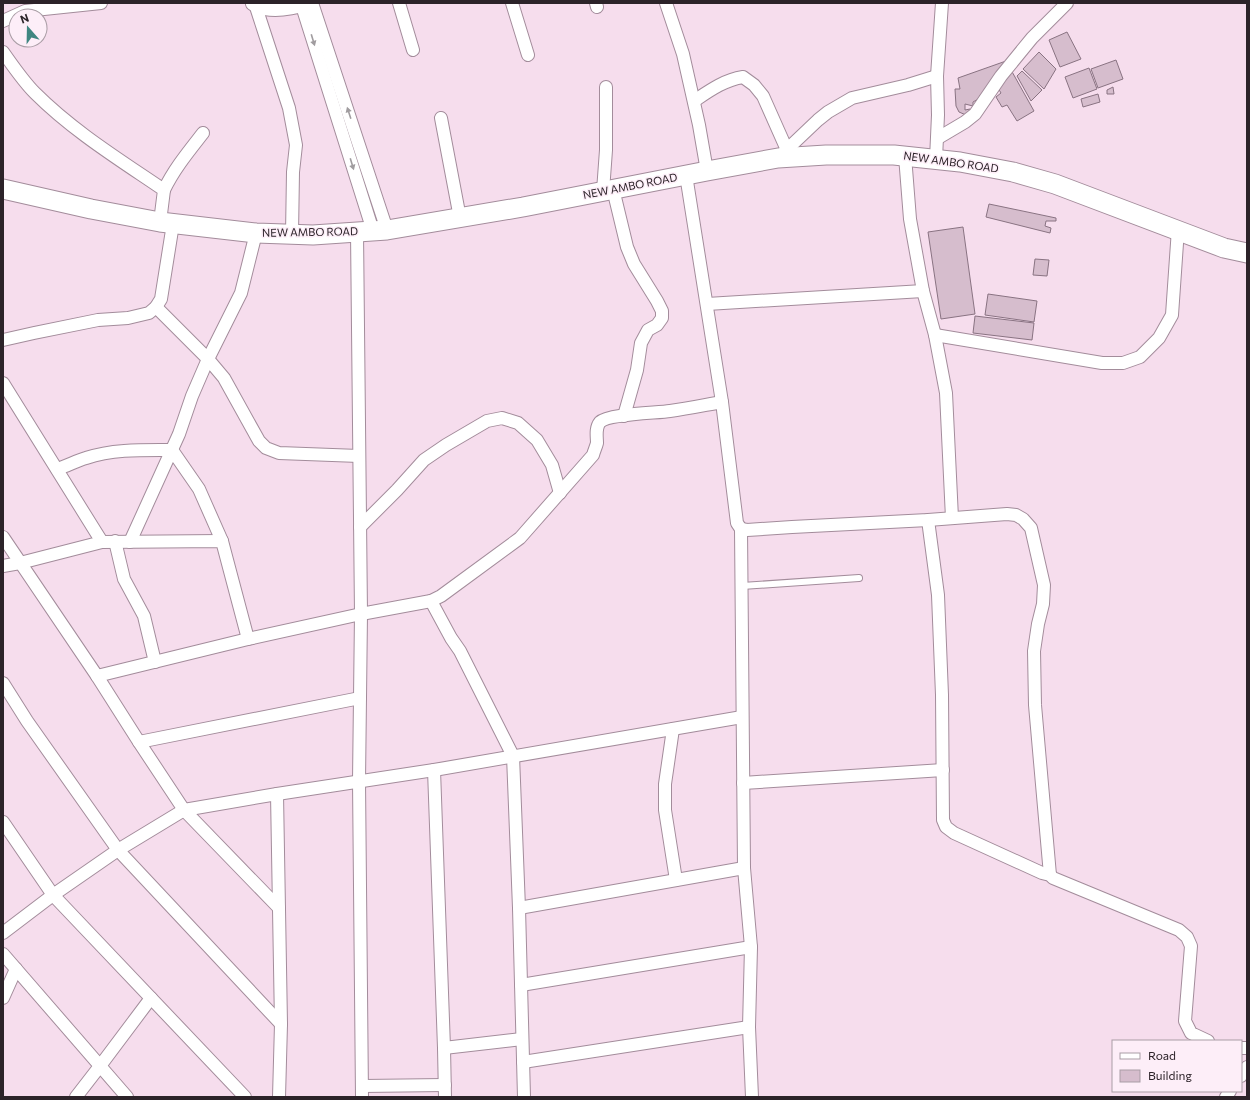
<svg xmlns="http://www.w3.org/2000/svg" width="1250" height="1100" font-family="Commissioner,sans-serif">
<rect width="100%" height="100%" fill="#f6dded"/>
<g fill="#d6bdcd" stroke="#897382">
<path d="M1067,32L1081,59L1060,67L1049,40Z"/>
<path d="M1039,52L1056,69L1044,89L1023,69Z"/>
<path d="M1116,60L1123,79L1098,88L1091,69Z"/>
<path d="M1006,61L1034,111L1017,121L1007,105L1002,107L996,97L1001,93L998,88L980,95V98L973,102V106L965,104V110L970,109L971,112L966,115L959,112L956,106L955,89H960L958,78Z"/>
<path d="M1089,68L1097,89L1073,98L1065,77Z"/>
<path d="M1022,71L1042,90L1031,101L1017,76Z"/>
<path d="M1113,87L1114,94H1107V90Z"/>
<path d="M1098,94L1100,102L1083,107L1081,99Z"/>
<path d="M989,204L1056,218V221H1046L1045,226L1051,228L1050,233L986,217Z"/>
<path d="M963,227L975,314L941,319L928,232Z"/>
<path d="M1035,259L1049,260L1047,276L1033,275Z"/>
<path d="M988,294L1037,301L1034,322L985,315Z"/>
<path d="M975,316L1034,323L1032,340L973,333Z"/>
</g>
<g fill="none" stroke-linecap="round" stroke-linejoin="round">
<defs>
<path id="lane" d="M742,586L859,578"/>
<g id="street">
<path d="M301,3L373,231"/>
<path d="M312,3L387,230"/>
<path d="M399,3L413,50"/>
<path d="M512,3L528,55"/>
<path d="M596,3L597,7"/>
<path d="M666,3L683,54L699,125L707,171"/>
<path d="M252,4C267,14 293,9 310,4"/>
<path d="M256,7L289,108L296,145L293,172L292,234"/>
<path d="M3,21L25,11L101,3"/>
<path d="M3,52C13,66 23,81 35,93C73,131 120,160 164,190L160,222"/>
<path d="M694,101C709,91 724,80 743,77L754,85L763,96L787,150"/>
<path d="M441,118L460,218"/>
<path d="M938,138L965,122L975,114L1001,76L1032,38L1067,3"/>
<path d="M905,156L910,219L923,291L935,335L946,393L952,518"/>
<path d="M778,158L818,120L828,112L852,98L908,85L937,76"/>
<path d="M936,159L938,115L937,76L942,3"/>
<path d="M686,175L722,402L737,523L741,529L744,868L751,947L749,1027L752,1097"/>
<path d="M613,189L627,247L634,264L657,301L662,311V318L657,325L648,330L641,343L637,370L624,416"/>
<path d="M164,190C174,169 189,151 203,133"/>
<path d="M603,191L606,150V87"/>
<path d="M357,232L361,614L359,781L362,1097"/>
<path d="M707,304L923,291"/>
<path d="M156,307L208,359L224,378L259,441L266,448L279,453L359,456"/>
<path d="M935,335L1102,363H1123L1140,357L1159,338L1172,315L1178,229"/>
<path d="M3,340L34,333L98,320L128,318L149,313L156,307L161,299L173,224"/>
<path d="M3,383L102,542L20,563L3,566"/>
<path d="M57,469C67,466 76,461 86,458C113,449 143,450 172,450L199,489L222,541"/>
<path d="M928,520L938,595L942,695L943,820L946,827L954,833L1042,873L1050,875L1053,878L1179,930L1187,937L1191,946L1185,1021L1191,1033L1208,1041"/>
<path d="M360,527L397,490L424,460L446,445L487,421L502,418L518,423L537,440L552,465L560,493"/>
<path d="M741,529L747,530L792,527L928,520L1007,514L1016,515L1023,519L1031,528L1044,585L1043,604L1038,624L1034,651L1035,705L1050,875"/>
<path d="M3,537L97,676L139,742L184,810L279,908"/>
<path d="M115,541L124,579L144,616L155,662"/>
<path d="M102,542L222,541L248,639"/>
<path d="M130,542L179,434L192,396L208,359L241,293L256,233"/>
<path d="M431,601L451,638L460,651L513,756L519,908L524,1097"/>
<path d="M97,676L248,639L361,614L431,601L441,596L520,538L593,455C594,451 596,447 597,443C597,437 595,428 600,422C608,414 657,413 670,411C687,409 705,405 722,402"/>
<path d="M3,683L27,721L118,850L281,1024"/>
<path d="M673,729L665,784V810L676,880"/>
<path d="M139,742L360,698"/>
<path d="M434,770L444,1048L445,1097"/>
<path d="M743,783L943,770"/>
<path d="M277,794L281,1024L279,1097"/>
<path d="M3,822L53,895L245,1097"/>
<path d="M519,908L744,868"/>
<path d="M3,933L53,895L118,850L184,810L277,794L434,770L742,717"/>
<path d="M3,954L127,1097"/>
<path d="M521,985L751,947"/>
<path d="M3,998L16,969"/>
<path d="M444,1048L522,1039"/>
<path d="M1241,1048H1247"/>
<path d="M523,1062L749,1027"/>
<path d="M1241,1076L1247,1067"/>
<path d="M363,1086L445,1085"/>
<path d="M76,1097L100,1066L151,998"/>
<path d="M1226,1097L1230,1091"/>
</g>
<path id="primary" d="M3,189L91,209L160,222L256,233L313,235L387,230L523,207L707,171L778,158L826,155H894L960,162L1013,172L1055,184L1224,248L1247,253"/>
</defs>
<use href="#lane" stroke="#a38c9b" stroke-width="8"/>
<use href="#street" stroke="#a38c9b" stroke-width="14"/>
<use href="#primary" stroke="#a38c9b" stroke-width="21"/>
<use href="#lane" stroke="#fff" stroke-width="6"/>
<use href="#street" stroke="#fff" stroke-width="12"/>
<use href="#primary" stroke="#fff" stroke-width="19"/>
</g>
<defs><path id="oneway-solid" d="M-6-.8H1V-3.2L6.5 0L1 3.2V.8H-6Z"/></defs>
<g fill="#a09c9f">
<use href="#oneway-solid" transform="translate(313 40) rotate(73)"/>
<use href="#oneway-solid" transform="translate(349 113) rotate(-108)"/>
<use href="#oneway-solid" transform="translate(352 164) rotate(73)"/>
</g>
<g text-anchor="middle" stroke-width="3" stroke-linejoin="round" paint-order="stroke">
<g font-size="11" fill="#2c2329" stroke="#fdeef8">
<text transform="translate(951 162) rotate(8)" y="4">NEW AMBO ROAD</text>
<text transform="translate(630 186) rotate(-11)" y="4">NEW AMBO ROAD</text>
<text transform="translate(310 232) rotate(-1)" y="4">NEW AMBO ROAD</text>
</g>
</g>
<rect width="1250" height="1100" fill="none" stroke="#2c2329" stroke-width="8"/>
<rect x="1112" y="1040" width="130" height="52" fill="#fdeef8" stroke="#a99da5"/>
<rect x="1120" y="1053" width="20" height="6" fill="#ffffff" stroke="#a99da5"/>
<text x="1148" y="1060" font-size="12" fill="#2c2329">Road</text>
<rect x="1120" y="1070" width="20" height="12" fill="#d6bdcd" stroke="#a99da5"/>
<text x="1148" y="1080" font-size="12" fill="#2c2329">Building</text>
<g transform="translate(28 28) rotate(340)"><circle r="19" fill="#fdeef8" stroke="#a99da5"/>
<path d="M0-3L7 15L0 10L-7 15Z" fill="#3f8681"/>
<text y="-6" font-size="11" font-weight="bold" text-anchor="middle" fill="#2c2329">N</text>
</g>
</svg>
